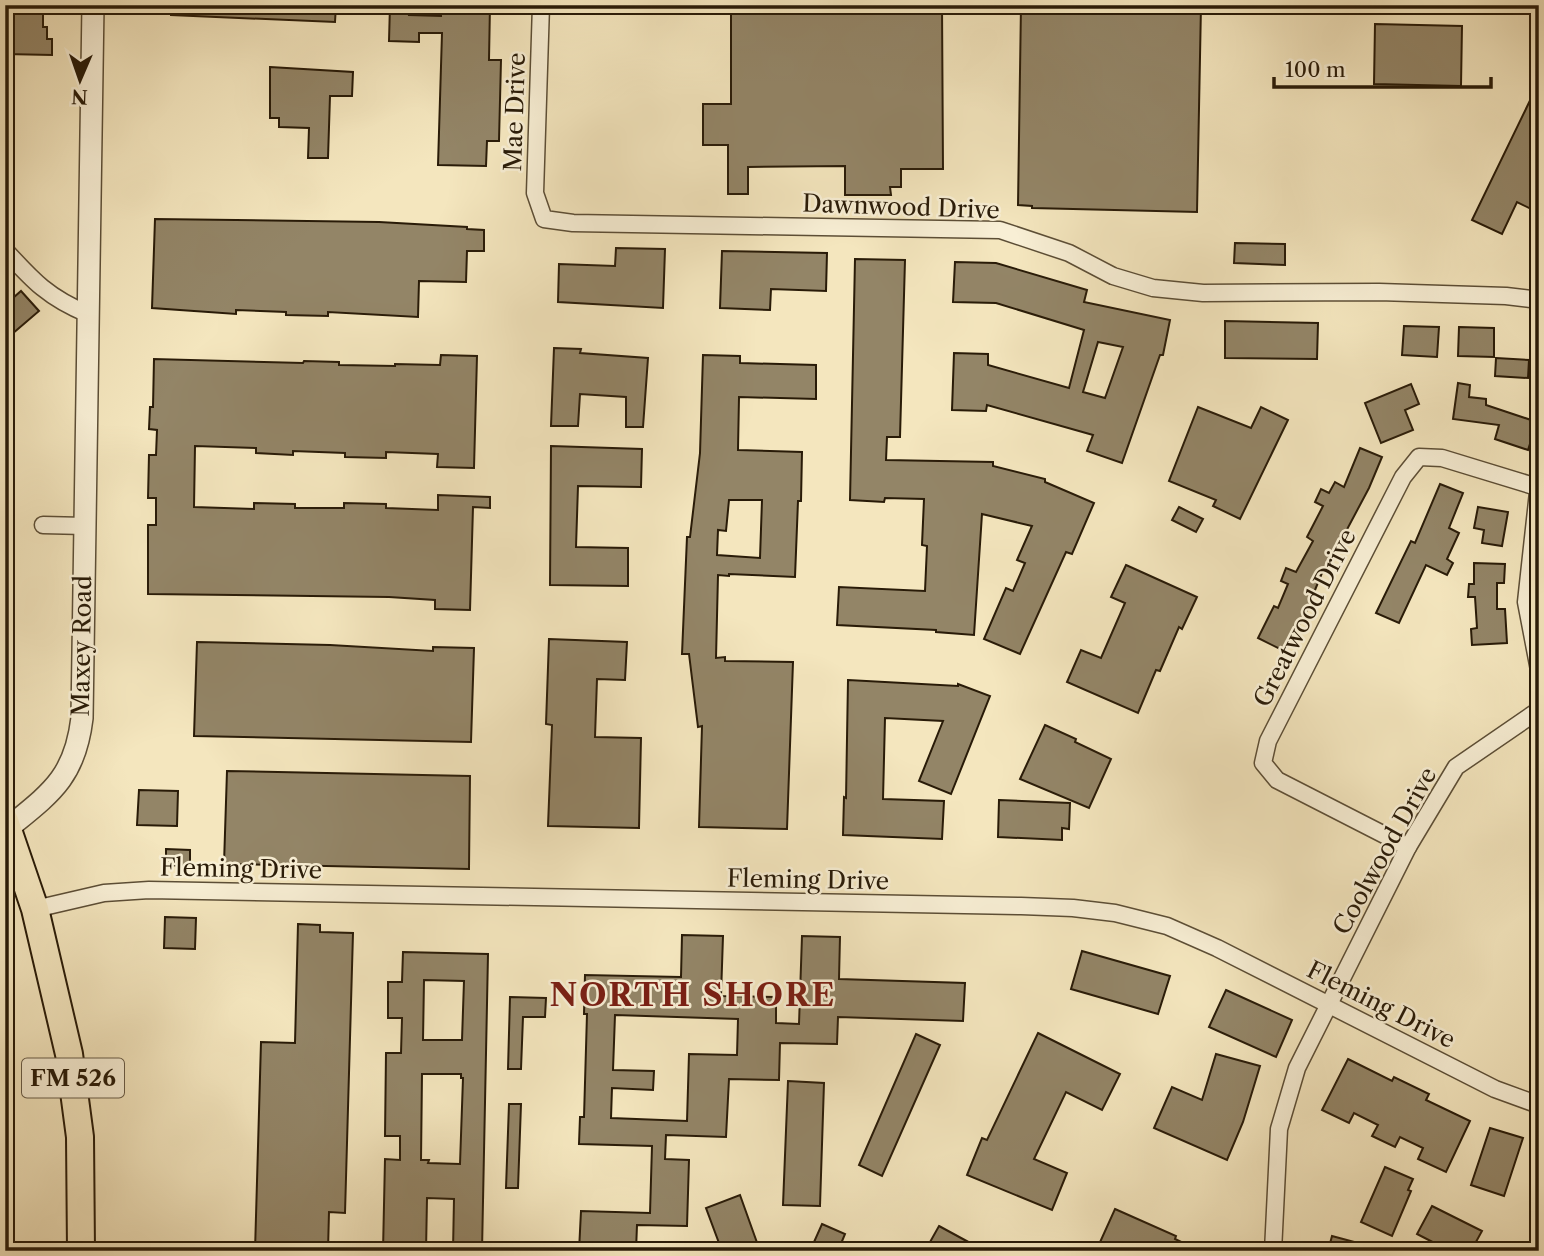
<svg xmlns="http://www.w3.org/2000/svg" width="1544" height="1256" font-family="'Libre Caslon Text',serif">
<rect width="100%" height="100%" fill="#f4e6be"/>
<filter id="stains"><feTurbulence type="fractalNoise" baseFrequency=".00286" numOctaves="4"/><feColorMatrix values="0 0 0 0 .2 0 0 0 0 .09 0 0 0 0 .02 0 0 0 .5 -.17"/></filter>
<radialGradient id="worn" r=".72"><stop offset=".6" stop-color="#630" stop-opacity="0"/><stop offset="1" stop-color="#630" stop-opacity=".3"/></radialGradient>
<g fill="#938567" stroke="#291b08" stroke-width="2" fill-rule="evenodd">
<path d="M15,5H43V27H47V39H52V55L5,54V8H15Z"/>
<path d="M171,5H336L335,22L171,15Z"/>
<path d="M390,5H410L409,15L441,16V5H490L489,60H501L499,141H487L486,166L438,165L442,33H419V42L389,41Z"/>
<path d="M731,5H942L943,169H901V187H890L891,195H845V166L748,167V194H728V145H703V104H731Z"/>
<path d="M1021,5H1201L1197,212L1032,208V206L1018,205Z"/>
<path d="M1375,24L1462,26L1461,86L1374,84Z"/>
<path d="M270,67L353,72L352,96H330L328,158H308L309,128L279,127V118H270Z"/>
<path d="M1539,82V213L1517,202L1502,234L1472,220Z"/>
<path d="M155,219L379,222L467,227V229L484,230V251H467L466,282L419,281L418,317L328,312V316L286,315V312L236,310V314L152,308Z"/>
<path d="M1235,243L1285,244V265L1234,263Z"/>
<path d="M616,248L665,249L663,308L558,302L559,264L615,266Z"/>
<path d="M722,251L827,253L826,291L771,289L770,310L720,308Z"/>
<path d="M855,259L905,260L900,437H887L886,460L993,462V466L1045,479V482L1094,503L1072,554L1066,552L1020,654L984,639L1006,588L1013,591L1025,563L1017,560L1032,526L982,514L974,635L936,632V630L837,625L839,587L925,591L927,546L922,545L924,499L885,498L884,502L850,500Z"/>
<path d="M955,262L996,263L1087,290L1084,302L1170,320L1163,355H1160L1122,463L1087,451L1093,435L987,405L986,411L952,410L954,353L988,354V365L1069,388L1084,330L996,303L953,302ZM1098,342L1123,347L1105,398L1083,392Z"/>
<path d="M21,291L39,311L5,340V305Z"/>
<path d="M1225,321L1318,323L1317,359L1225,358Z"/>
<path d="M1404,326L1439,327L1437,357L1402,355Z"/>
<path d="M1459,327L1494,328V357L1458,356Z"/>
<path d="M554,348L581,349L580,353L648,358L643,427H626V397L580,394L578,426H551Z"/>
<path d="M441,355L477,356L474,468L437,467L438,454L386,452V458L345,457V453L293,451V455L256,453V448L195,446L194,507L254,509V503L295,504V508H344V503L386,504V508L438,510V495L490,497V508L473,507L470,610L435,609V600L389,597L148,594V525H156V498H148L149,455H156L157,430L149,429L150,407H153L154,359L303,363L304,361L339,362V365L395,366V364L440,365Z"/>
<path d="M703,355L740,356V363L816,365V399L739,397L738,450L802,452L801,501H798L795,577L729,574V576L718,575L716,658L725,657V661L793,662L787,829L699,827L702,726L698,727L689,654H682L687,537H690L700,453ZM729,500H762L760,558L717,555L718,530L726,531Z"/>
<path d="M1496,358L1529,360L1528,378L1495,376Z"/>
<path d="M1458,383L1470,385L1469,397L1486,399V405L1537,422L1528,450L1495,439L1499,425L1453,419Z"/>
<path d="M1411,384L1419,404L1405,410L1413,430L1381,443L1365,403Z"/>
<path d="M1198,407L1251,428L1261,407L1288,420L1240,519L1213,506L1216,500L1169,481Z"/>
<path d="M551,446L642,449L641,487L578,486L576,547L628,548V586L550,585Z"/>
<path d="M1360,448L1382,457L1369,488L1326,569L1324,568L1306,612L1284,651L1258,638L1274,606L1278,608L1288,584L1281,581L1286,568L1296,572L1313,541L1307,537L1323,506L1315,502L1321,489L1329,493L1335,482L1344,487Z"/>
<path d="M1440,484L1463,493L1449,528L1459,533L1447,559L1453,563L1447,575L1426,565L1399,623L1376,613L1411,541L1415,543Z"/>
<path d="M1179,507L1203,519L1196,532L1172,520Z"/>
<path d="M1478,507L1508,512L1502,546L1482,543L1484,530L1474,528Z"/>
<path d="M1474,563L1505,564L1504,583H1497V609H1505L1507,643L1472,645L1471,629L1477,628L1475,597H1468L1469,584H1474Z"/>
<path d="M1126,565L1197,597L1182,629L1179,627L1160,671L1156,670L1138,713L1067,682L1081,650L1101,658L1125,603L1111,597Z"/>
<path d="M549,639L627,642L625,680L597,679L595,737L641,738L639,828L548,826L552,725L546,724Z"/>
<path d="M197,642L330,645L433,651V647L474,648L471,742L194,736Z"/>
<path d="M848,680L958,686V684L990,696L951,794L919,781L943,721L885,718L883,799L944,801L942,839L843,835L844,797L846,798Z"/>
<path d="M1045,725L1076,739L1075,742L1111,759L1089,808L1020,779Z"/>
<path d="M227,771L470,776L469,869L224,864Z"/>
<path d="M139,790L178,791L177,826L137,825Z"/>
<path d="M999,800L1070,803L1069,829L1062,828V840L998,837Z"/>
<path d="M166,849L190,850V866L166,865Z"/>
<path d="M165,917L196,918L195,949L164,948Z"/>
<path d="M298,924L320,925V932L353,933L345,1213L329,1212L328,1251H255L261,1042L295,1043Z"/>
<path d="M682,935L723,936L721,996L776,997V1023L799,1024L802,936L840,937L839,979L965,983L963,1021L838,1017L837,1044L780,1043L779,1080L729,1079L726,1137L666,1135L665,1159L689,1160L687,1226L637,1225L636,1251H579L581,1211L650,1213L652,1146L579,1144L580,1117H584L587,1014H584L585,975L681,977ZM615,1015L738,1019L737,1055L689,1054L687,1121L611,1118L612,1088L653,1090L654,1071L613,1070Z"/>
<path d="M1082,951L1170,976L1158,1014L1071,989Z"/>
<path d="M403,952L488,954L482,1251H453L454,1199L427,1198L426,1251H383L385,1159L400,1160V1136H385L386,1053H401L402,1018H388V982H402ZM424,980L464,981L462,1040H423ZM422,1074H461V1078H463L460,1164L428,1163L429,1160H421Z"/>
<path d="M1226,990L1292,1020L1276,1057L1209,1027Z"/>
<path d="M510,997L546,998L545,1017H523L521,1069H508Z"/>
<path d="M1038,1033L1120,1074L1102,1110L1066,1092L1034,1159L1067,1173L1052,1210L967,1175L982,1138L987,1140Z"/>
<path d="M916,1034L940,1045L882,1176L859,1165Z"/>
<path d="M1216,1054L1260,1066L1243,1122L1227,1160L1154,1128L1172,1087L1202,1100Z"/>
<path d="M1348,1059L1392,1081L1394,1077L1429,1094L1426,1100L1470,1121L1446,1172L1418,1159L1423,1148L1400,1137L1395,1147L1372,1136L1378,1125L1354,1113L1349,1123L1322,1110Z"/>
<path d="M788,1081L824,1083L820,1206L783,1205Z"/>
<path d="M509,1104H521L518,1188H506Z"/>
<path d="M1490,1128L1523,1138L1504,1196L1471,1185Z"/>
<path d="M1385,1167L1413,1179L1408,1190L1411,1191L1392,1236L1361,1222Z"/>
<path d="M740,1195L760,1251H722L706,1208Z"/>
<path d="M1432,1206L1482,1231L1471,1251H1450L1417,1234Z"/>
<path d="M1115,1209L1176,1236L1175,1239L1200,1251H1096Z"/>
<path d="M822,1224L845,1234L838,1251H810Z"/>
<path d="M939,1226L985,1251H925Z"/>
<path d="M1332,1236L1373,1247V1251H1328Z"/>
</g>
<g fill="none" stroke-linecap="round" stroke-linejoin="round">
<defs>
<g id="minor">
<path d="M541,5L535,193L544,219L573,223L1000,230L1069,253L1113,276L1153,288L1203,293L1379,292L1506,296L1539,300"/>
<path d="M5,250C33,281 49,298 88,314"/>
<path d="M1539,483L1526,602L1539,670"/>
<path d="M43,525L85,526"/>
<path d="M1408,847L1277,780L1263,763L1268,741L1403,477L1419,457L1442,458L1537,487"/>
<path d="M35,909L104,893L149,890L1021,906L1073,908L1115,913L1167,926L1217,948L1495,1089L1539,1105"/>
<path d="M1273,1251L1279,1129L1297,1068L1408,847L1456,767L1539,710"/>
</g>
<path id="tertiary" d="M8,828C51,793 75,777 82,718L93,5"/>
<path id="primary" d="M5,821L35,909L69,1054L80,1137L81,1251"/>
</defs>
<use href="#minor" stroke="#5c4e36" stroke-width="19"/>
<use href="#tertiary" stroke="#5c4e36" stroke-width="24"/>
<use href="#primary" stroke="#291b08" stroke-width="30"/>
<use href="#minor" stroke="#f8efd5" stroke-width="16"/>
<use href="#tertiary" stroke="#f8efd5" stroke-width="21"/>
<use href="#primary" stroke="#f4e6be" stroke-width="26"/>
</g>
<g text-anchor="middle" stroke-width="5" stroke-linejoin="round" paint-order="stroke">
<rect fill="#f8efd5" stroke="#675b46" stroke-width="2" x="22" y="1058.5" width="102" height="39" rx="5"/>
<g font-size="23" font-weight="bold" fill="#291b08">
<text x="73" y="1086">FM 526</text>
</g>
<g font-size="24" fill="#291b08" stroke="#f8efd5">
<text transform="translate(515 112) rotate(-88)" y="8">Mae Drive</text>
<text transform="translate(901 207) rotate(2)" y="8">Dawnwood Drive</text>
<text transform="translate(1305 618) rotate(-63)" y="8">Greatwood Drive</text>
<text transform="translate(82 646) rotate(-89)" y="8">Maxey Road</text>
<text transform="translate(1385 851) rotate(-61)" y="8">Coolwood Drive</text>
<text transform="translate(241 869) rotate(1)" y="8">Fleming Drive</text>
<text transform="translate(808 880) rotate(1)" y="8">Fleming Drive</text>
<text transform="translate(1381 1005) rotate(27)" y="8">Fleming Drive</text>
</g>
<g font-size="32" font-weight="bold" letter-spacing="2" fill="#7a1f14" stroke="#f8efd5">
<text x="693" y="1006">NORTH SHORE</text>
</g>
</g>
<rect width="1544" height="1256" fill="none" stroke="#f4e6be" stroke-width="28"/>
<rect x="7" y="7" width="1530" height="1242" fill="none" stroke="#291b08" stroke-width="3.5"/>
<rect x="14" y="14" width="1516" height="1228" fill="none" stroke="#291b08" stroke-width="2"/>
<g transform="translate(80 80) rotate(182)" stroke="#f8efd5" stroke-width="5" paint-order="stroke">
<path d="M0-5L12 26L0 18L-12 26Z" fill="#291b08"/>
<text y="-10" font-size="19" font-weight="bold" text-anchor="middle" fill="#291b08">N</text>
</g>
<path d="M1274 77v10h217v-10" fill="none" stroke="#291b08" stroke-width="3.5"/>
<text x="1285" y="77" font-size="21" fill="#291b08" stroke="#f8efd5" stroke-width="5" paint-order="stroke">100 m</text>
<rect width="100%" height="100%" filter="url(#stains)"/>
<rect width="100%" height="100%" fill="url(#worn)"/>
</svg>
